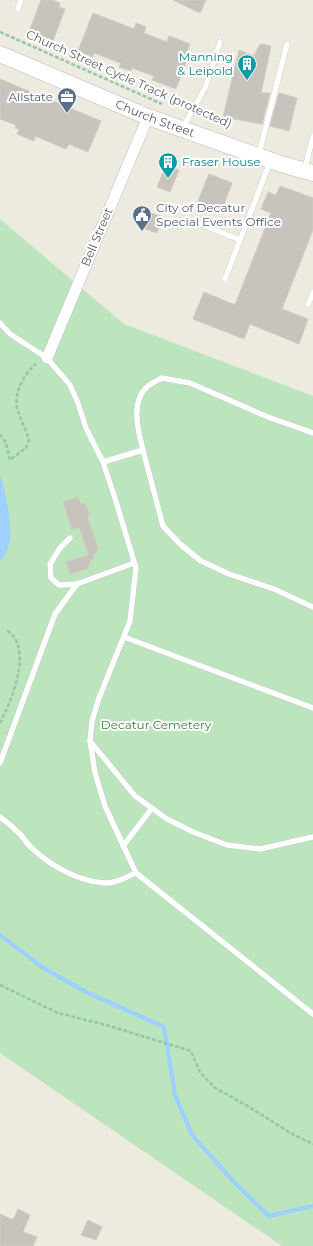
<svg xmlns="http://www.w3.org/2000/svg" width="313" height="1246" font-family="Montserrat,sans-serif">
<rect width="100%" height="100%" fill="#edeae0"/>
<path fill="#bce5be" d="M0,219L124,324L313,396V1246H282L0,1053Z"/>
<path fill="#9ed1ff" d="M0,475C6,492 13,527 9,544C8,551 5,556 0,561Z"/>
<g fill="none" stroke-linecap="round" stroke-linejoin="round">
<path stroke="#9ed1ff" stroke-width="4.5" d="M0,935L42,967L84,991L164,1027L175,1095L192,1135L235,1183L269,1216L313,1206"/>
</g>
<g fill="#c7c4be" stroke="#d1ccbf">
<path d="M41,0H52L60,3L59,7L65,9L53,41L29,32Z"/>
<path d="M173,0H206L200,13Z"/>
<path d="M93,13L134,29L136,23L146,27L144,33L167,42L169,36L190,44L186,54L189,55L176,89L152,80L154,76L132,68L131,71L119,67L121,63L94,53L93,57L78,51Z"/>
<path d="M260,44L271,46L261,93H270L262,124L223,117L239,50L254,56Z"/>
<path d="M0,79L101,121L88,152L69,144L66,149L35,136L34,141L17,134L19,129L15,128L16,125L0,119Z"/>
<path d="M279,93L297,98L289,131L270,126Z"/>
<path d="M166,165L179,170L170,192L157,187Z"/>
<path d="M209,174L232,183L222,210L198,201Z"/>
<path d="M280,186L313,198V230L282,309L308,319L299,344L250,324L244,339L193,319L204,292L235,305L271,213L261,209L268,192L276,195Z"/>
<path d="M145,211L163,217L157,233L139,227Z"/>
<path d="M78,497L81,504L85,503L90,515L87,516L98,548L87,569L70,574L66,562L89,555L79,527L72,530L63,502Z"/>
<path d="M18,1209L30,1215L23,1232L37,1237L33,1246H0V1214L13,1220Z"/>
<path d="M88,1220L102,1227L96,1240L81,1235Z"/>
</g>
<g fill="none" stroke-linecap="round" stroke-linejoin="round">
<defs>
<g id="service">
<path d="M18,9L21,0"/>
<path d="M183,127L205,88L212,68L220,42"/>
<path d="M259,154L287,44"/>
<path d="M305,168L313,136"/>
<path d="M198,223L240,240"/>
<path d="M225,279L270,162"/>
<path d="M308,305L313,292"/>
<path d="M0,323L10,334L47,358L70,385L78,403L86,428L103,462L114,495L136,568L130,621L99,698L92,721L90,741L95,773L105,806L136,873L313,1014"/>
<path d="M143,450L163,526L180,544L201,561L229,574L274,589L313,607"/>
<path d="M103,462L143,450C138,431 130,401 148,386C152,383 158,380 162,378L190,383L268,417L313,433"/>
<path d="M70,538L60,548L50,564L51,578L59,585L77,584L134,563"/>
<path d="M124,637L313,708"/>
<path d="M90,741L135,796L167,819L193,832L227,845L260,849L313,837"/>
<path d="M0,763L55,614L77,584"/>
<path d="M0,817C7,822 15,829 21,835C25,840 28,845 33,849C51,866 78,881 104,883C115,884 126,877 136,873"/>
<path d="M123,846L152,808"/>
</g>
<path id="minor" d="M47,358L148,117"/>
<g id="secondary">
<path id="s1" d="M0,54L148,117L281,164L313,173"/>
</g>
</defs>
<use href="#service" stroke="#b6b9be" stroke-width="6"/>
<use href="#minor" stroke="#b6b9be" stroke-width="12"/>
<use href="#secondary" stroke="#b6bac0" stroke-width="17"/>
<g stroke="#95c6a5" stroke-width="2.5" stroke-dasharray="4 2" stroke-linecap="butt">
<path d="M0,32L162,104"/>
<path d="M0,434L6,443L10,460L26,448L29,440C26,429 20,419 17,408C14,392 24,374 36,364"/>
<path d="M0,723C11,701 29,660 14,637C12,634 8,631 5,629"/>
<path d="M0,985L58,1013L106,1025L191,1051L200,1072L215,1088L246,1105L292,1134L313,1144"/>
</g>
<use href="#service" stroke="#fff" stroke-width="5.5"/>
<use href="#minor" stroke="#fff" stroke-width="11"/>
<use href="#secondary" stroke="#fff" stroke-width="16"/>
</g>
<defs>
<symbol id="building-pin" viewBox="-11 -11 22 30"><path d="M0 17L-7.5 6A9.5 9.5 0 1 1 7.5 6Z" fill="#0f9aa8" stroke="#fff"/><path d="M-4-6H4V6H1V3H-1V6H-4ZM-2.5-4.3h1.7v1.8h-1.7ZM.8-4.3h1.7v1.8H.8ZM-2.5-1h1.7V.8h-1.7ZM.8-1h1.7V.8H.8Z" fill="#fff"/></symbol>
<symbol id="office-pin" viewBox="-11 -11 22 30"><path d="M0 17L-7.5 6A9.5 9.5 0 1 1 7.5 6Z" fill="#5c6f8a" stroke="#fff"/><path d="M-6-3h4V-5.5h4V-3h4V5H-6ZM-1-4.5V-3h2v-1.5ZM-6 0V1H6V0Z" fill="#fff"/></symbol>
<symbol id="civic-pin" viewBox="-11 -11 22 30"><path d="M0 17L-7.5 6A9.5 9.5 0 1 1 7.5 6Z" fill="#5c6f8a" stroke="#fff"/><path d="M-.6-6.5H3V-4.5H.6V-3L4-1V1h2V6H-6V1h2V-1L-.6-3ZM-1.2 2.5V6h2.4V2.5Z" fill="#fff"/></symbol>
</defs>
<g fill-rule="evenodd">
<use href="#building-pin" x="236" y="53" width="22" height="30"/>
<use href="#office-pin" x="56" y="86" width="22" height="30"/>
<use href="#building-pin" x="157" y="151" width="22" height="30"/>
<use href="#civic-pin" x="131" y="204" width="22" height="30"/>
</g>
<g text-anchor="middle" stroke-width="4" stroke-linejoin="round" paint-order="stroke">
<g font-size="12" fill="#0d838f" stroke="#fff" text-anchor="end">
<text x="233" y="61">Manning<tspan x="233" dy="14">&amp; Leipold</tspan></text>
<text x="182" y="166" text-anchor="start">Fraser House</text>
</g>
<g font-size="12" fill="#595d62" stroke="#fff">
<text transform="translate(129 79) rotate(24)" y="4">Church Street Cycle Track (protected)</text>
<text dy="4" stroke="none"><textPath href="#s1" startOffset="168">Church Street</textPath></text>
<text transform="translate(97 237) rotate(-67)" y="4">Bell Street</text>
</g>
<g font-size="12" fill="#4e5e75" stroke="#fff" text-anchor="end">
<text x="53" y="101">Allstate</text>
<text x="156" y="212" text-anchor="start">City of Decatur<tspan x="156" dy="14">Special Events Office</tspan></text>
</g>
<g font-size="12" fill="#34863b" stroke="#fff">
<text x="156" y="729">Decatur Cemetery</text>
</g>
</g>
</svg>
